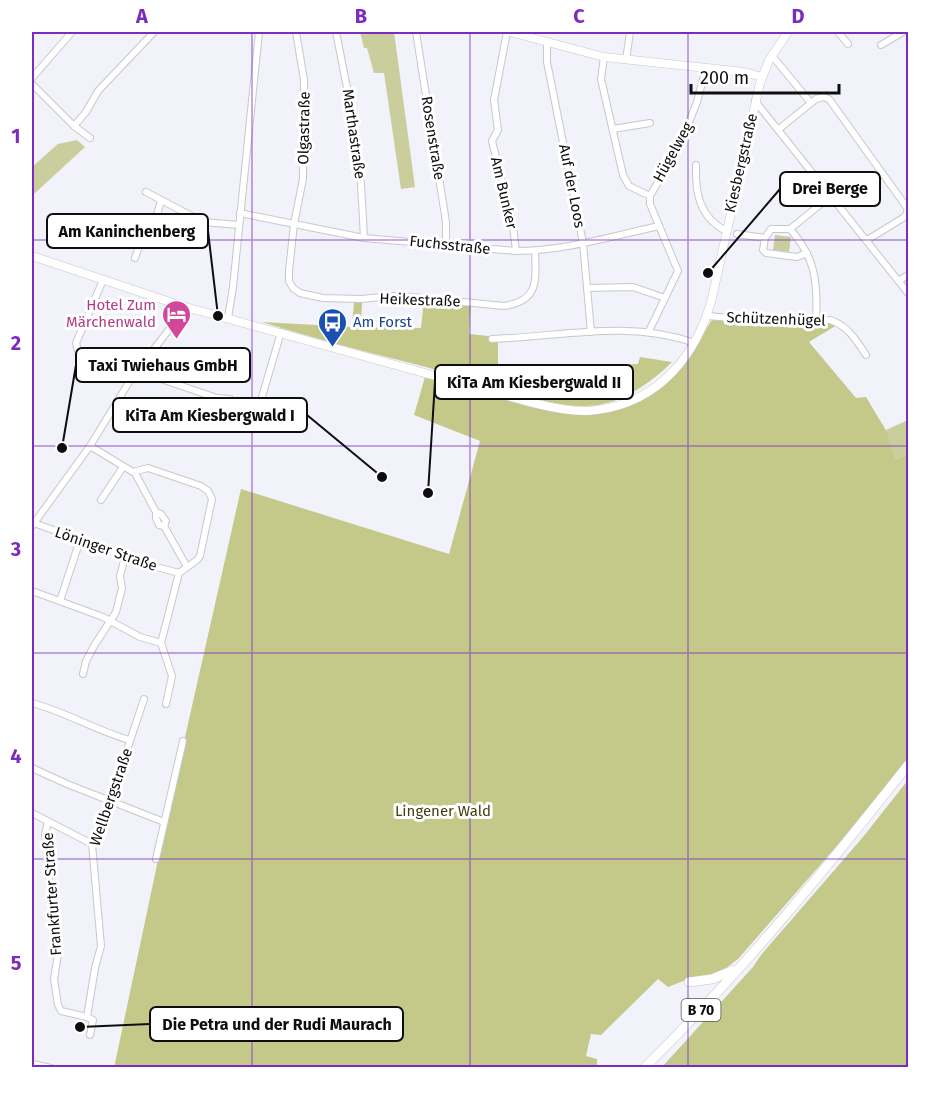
<svg xmlns="http://www.w3.org/2000/svg" width="940" height="1099" font-family="'Fira Sans',sans-serif">
<rect width="100%" height="100%" fill="#f2f2fa"/>
<g fill="#cace9c">
<path d="M360,32H394L415,187L401,189L384,73H374L367,48H364Z"/>
<path d="M77,140L85,147L34,194L32,191V167L58,144Z"/>
<path d="M775,235L791,237L789,252L773,250Z"/>
<path d="M908,420V454L896,459L886,430Z"/>
</g>
<g fill="#c4c98a">
<path d="M424,300L471,304L469,334L498,337V367L638,364L640,357L672,362C653,381 625,401 598,405C558,411 516,391 478,381C406,361 333,345 262,322L352,327L354,302H362L361,327L421,328Z"/>
<path d="M718,318L724,319V324L753,326L754,321H829L837,325L809,342L856,398L866,397L887,432L896,459L908,454V759L835,848L738,959L726,968L711,975L691,978L668,987L658,979L601,1035L591,1034L586,1056L597,1059V1067L114,1068L169,808L241,489L449,554L480,441L414,415L425,377L530,407L577,414L634,400L691,355L711,321Z"/>
<path d="M908,780V1067H662L753,967L761,955L863,837Z"/>
</g>
<g fill="none" stroke-linecap="round" stroke-linejoin="round">
<defs>
<g id="minor">
<path d="M296,32L304,80L303,179L294,224L289,271V281L293,288L300,293L323,298L361,299L391,296L413,297L504,306C539,301 536,281 535,251"/>
<path d="M336,32L352,113L361,184L364,238"/>
<path d="M416,32L446,222V244"/>
<path d="M507,32L494,100L498,130L492,141L513,226L516,251"/>
<path d="M838,32L848,44"/>
<path d="M547,42V62L583,243L591,332"/>
<path d="M881,45L903,32"/>
<path d="M604,57L601,79L623,175L629,186L650,196"/>
<path d="M774,58L810,102"/>
<path d="M626,60L630,32"/>
<path d="M32,78L72,32"/>
<path d="M32,84L74,126L90,138"/>
<path d="M755,101L908,293"/>
<path d="M74,126L86,112L98,91L154,32"/>
<path d="M613,129L650,123"/>
<path d="M779,129L816,99L823,97L829,99L908,209L906,215L903,218L867,240"/>
<path d="M696,165C695,192 699,217 726,231"/>
<path d="M146,192L203,222L239,225"/>
<path d="M240,213L364,238L516,251C565,251 612,236 659,226"/>
<path d="M790,229C815,257 818,282 816,319"/>
<path d="M737,234L765,238L771,229H790L832,195"/>
<path d="M765,238L763,250L766,253L797,257L807,253"/>
<path d="M135,258L140,243L153,227L161,201"/>
<path d="M103,280L76,343L78,351L217,398L230,399"/>
<path d="M900,280L908,275"/>
<path d="M587,288L633,287L665,298"/>
<path d="M707,316L745,319L830,320C847,325 857,341 866,355"/>
<path d="M228,318L233,287L259,32"/>
<path d="M649,331L678,271L650,204V196L682,140L697,102L706,68"/>
<path d="M492,339C561,337 627,319 695,343"/>
<path d="M257,414L281,332"/>
<path d="M90,446L133,472L148,468L201,486L208,491L212,499L200,556L197,560L179,573L161,643"/>
<path d="M135,473L156,512V518L159,525L164,526"/>
<path d="M101,500L123,467"/>
<path d="M156,512L161,514L166,521L164,526L187,567"/>
<path d="M34,523L149,565L179,573"/>
<path d="M32,526L90,446L131,379L174,323L182,306"/>
<path d="M32,591L103,617L140,637L161,643L172,676L166,704"/>
<path d="M60,601L80,540"/>
<path d="M83,674L86,661L94,646L116,612L122,588L120,576L125,557"/>
<path d="M32,703C66,712 95,730 129,740"/>
<path d="M32,768L67,784L164,822"/>
<path d="M32,813L92,844"/>
<path d="M48,822L45,834L53,920L58,954L54,979L58,1005L61,1011L87,1017"/>
<path d="M156,859L183,741"/>
<path d="M90,1035L93,1020L87,1017L95,968L101,946L92,844L114,789L144,699"/>
<path d="M32,1064L51,1068"/>
</g>
<g id="tertiary">
<path d="M510,32L604,57L744,72L762,77"/>
<path d="M32,256L182,306L533,403C554,408 576,413 597,410C659,402 697,355 712,298L760,83L769,60L788,32"/>
</g>
<g id="primary">
<path d="M689,982L712,979L734,970"/>
<path d="M644,1068C740,974 825,870 908,765"/>
</g>
</defs>
<use href="#minor" stroke="#c7c7cf" stroke-width="8"/>
<use href="#tertiary" stroke="#c7c7cf" stroke-width="9"/>
<use href="#primary" stroke="#c7c7cf" stroke-width="10"/>
<use href="#minor" stroke="#fff" stroke-width="6"/>
<use href="#tertiary" stroke="#fff" stroke-width="8"/>
<use href="#primary" stroke="#fff" stroke-width="9"/>
</g>
<path fill="none" stroke="#7b2cbf" stroke-width="1.5" stroke-opacity="0.55" d="M252,32V1068M470,32V1068M688,32V1068M32,240H908M32,446H908M32,653H908M32,859H908"/>
<defs>
<symbol id="hotel-pin" viewBox="-11 -11 22 30"><path d="M0 17L-7.5 6A9.5 9.5 0 1 1 7.5 6Z" fill="#d1479c" stroke="#fff"/><path d="M-6-4.5h1.5V1H6V5H4.5V3h-9V5H-6ZM-4 0a1.8 1.8 0 1 1 3.6 0ZM.5 0V-2.5h3Q6-2.5 6 0Z" fill="#fff"/></symbol>
<symbol id="bus-pin" viewBox="-11 -11 22 30"><path d="M0 17L-7.5 6A9.5 9.5 0 1 1 7.5 6Z" fill="#1a4fb4" stroke="#fff"/><path d="M-5-6H5V4H4V6H2V4H-2V6H-4V4H-5ZM-3.5-4V0h7V-4ZM-3.5 1.2v1.5H-2V1.2ZM2 1.2v1.5H3.5V1.2Z" fill="#fff"/></symbol>
</defs>
<g fill-rule="evenodd">
<use href="#hotel-pin" x="160" y="298" width="33" height="45"/>
<use href="#bus-pin" x="316" y="306" width="33" height="45"/>
</g>
<g text-anchor="middle" stroke-width="6" stroke-linejoin="round" paint-order="stroke">
<rect fill="#fff" stroke="#565658" stroke-width="1.5" x="681.5" y="999" width="39" height="22" rx="4.5"/>
<g font-size="14" font-weight="bold" fill="#0e0e11">
<text x="701" y="1015">B 70</text>
</g>
<g font-size="15" fill="#0e0e11" stroke="#fff">
<text transform="translate(304 128) rotate(-89)" y="5">Olgastraße</text>
<text transform="translate(354 134) rotate(82)" y="5">Marthastraße</text>
<text transform="translate(433 138) rotate(81)" y="5">Rosenstraße</text>
<text transform="translate(673 152) rotate(-61)" y="5">Hügelweg</text>
<text transform="translate(741 163) rotate(-77)" y="5">Kiesbergstraße</text>
<text transform="translate(572 186) rotate(79)" y="5">Auf der Loos</text>
<text transform="translate(504 193) rotate(77)" y="5">Am Bunker</text>
<text transform="translate(450 245) rotate(6)" y="5">Fuchsstraße</text>
<text transform="translate(420 300) rotate(2)" y="5">Heikestraße</text>
<text transform="translate(776 319) rotate(2)" y="5">Schützenhügel</text>
<text transform="translate(106 549) rotate(19)" y="5">Löninger Straße</text>
<text transform="translate(111 797) rotate(-71)" y="5">Wellbergstraße</text>
<text transform="translate(52 894) rotate(-94)" y="5">Frankfurter Straße</text>
</g>
<g font-size="15" fill="#b23c85" stroke="#fff" text-anchor="end">
<text x="156" y="310">Hotel Zum<tspan x="156" dy="17">Märchenwald</tspan></text>
</g>
<g font-size="15" fill="#164399" stroke="#fff" text-anchor="start">
<text x="353" y="327">Am Forst</text>
</g>
<g font-size="15" fill="#3e4110" stroke="#fff">
<text x="443" y="816">Lingener Wald</text>
</g>
</g>
<path fill="none" stroke="#0e0e11" stroke-width="2" d="M708 273L780 189M218 316L208 231M62 448L76 365M428 493L435 382M382 477L307 415M80 1027L150 1024"/>
<g fill="#0e0e11" stroke="#fff" stroke-width="2">
<circle cx="708" cy="273" r="6"/>
<circle cx="218" cy="316" r="6"/>
<circle cx="62" cy="448" r="6"/>
<circle cx="428" cy="493" r="6"/>
<circle cx="382" cy="477" r="6"/>
<circle cx="80" cy="1027" r="6"/>
</g>
<g fill="#fff" stroke="#0e0e11" stroke-width="2">
<rect x="780" y="172" width="100" height="34" rx="6"/>
<rect x="47" y="214" width="161" height="34" rx="6"/>
<rect x="76" y="348" width="174" height="34" rx="6"/>
<rect x="435" y="365" width="198" height="34" rx="6"/>
<rect x="113" y="398" width="194" height="34" rx="6"/>
<rect x="150" y="1007" width="253" height="34" rx="6"/>
</g>
<g font-size="16" text-anchor="middle" font-weight="bold" fill="#0e0e11">
<text x="830" y="194">Drei Berge</text>
<text x="127" y="237">Am Kaninchenberg</text>
<text x="163" y="371">Taxi Twiehaus GmbH</text>
<text x="534" y="388">KiTa Am Kiesbergwald II</text>
<text x="210" y="421">KiTa Am Kiesbergwald I</text>
<text x="277" y="1030">Die Petra und der Rudi Maurach</text>
</g>
<rect width="940" height="1099" fill="none" stroke="#ffffff" stroke-width="66"/>
<path d="M691 84v9h148v-9" fill="none" stroke="#0e0e11" stroke-width="3"/>
<text x="700" y="84" font-size="18" fill="#0e0e11" stroke="#ffffff" stroke-width="4.5" paint-order="stroke">200 m</text>
<rect x="33" y="33" width="874" height="1033" fill="none" stroke="#7b2cbf" stroke-width="2"/>
<g font-size="20" text-anchor="middle" font-weight="bold" fill="#7b2cbf">
<text x="142" y="23">A</text>
<text x="361" y="23">B</text>
<text x="579" y="23">C</text>
<text x="798" y="23">D</text>
<text x="16" y="143">1</text>
<text x="16" y="350">2</text>
<text x="16" y="556">3</text>
<text x="16" y="763">4</text>
<text x="16" y="970">5</text>
</g>
</svg>
